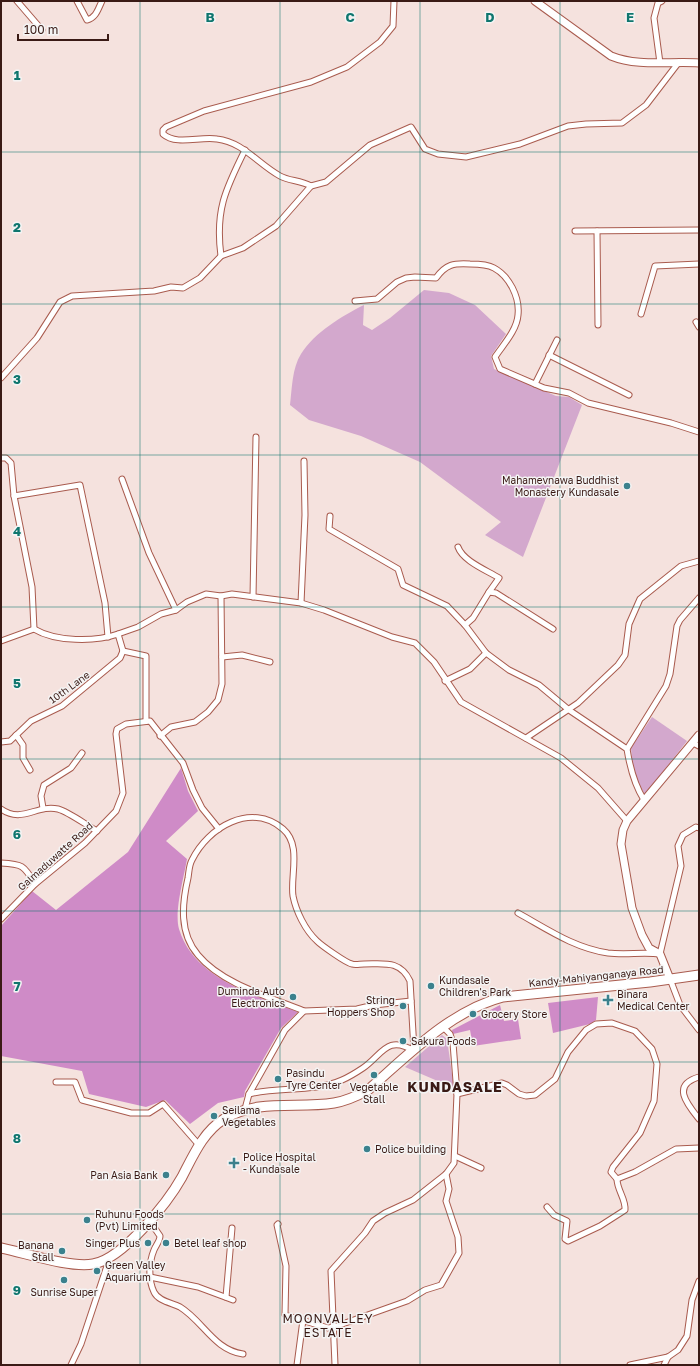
<svg xmlns="http://www.w3.org/2000/svg" width="700" height="1366" font-family="'Golos Text',sans-serif">
<rect width="100%" height="100%" fill="#f5e2de"/>
<g fill="#d3a8cd">
<path d="M424,290L449,293L475,305L506,334L491,356L494,369L556,396L569,397L582,405L523,557L485,535L501,522L420,462L361,436L309,420L290,405C292,389 292,368 301,354C315,332 342,316 364,305L363,325L372,330L390,318Z"/>
<path d="M652,717L687,741L645,795L633,772L631,748Z"/>
<path d="M442,1035L447,1039L454,1088L405,1067Z"/>
</g>
<g fill="#cf8bc7">
<path d="M181,768L188,791L198,811L166,841L187,859C184,877 174,912 179,929C194,979 255,995 298,1012L281,1028L245,1091L244,1097L218,1103L190,1124L165,1100L146,1107L89,1094L82,1071L1,1056V926L32,891L56,910L128,852Z"/>
<path d="M598,997L596,1020L590,1024L553,1033L548,1003Z"/>
<path d="M500,1005L504,1021L518,1019L521,1039L473,1046L470,1030L453,1034L452,1030Z"/>
</g>
<g fill="none" stroke-linecap="round" stroke-linejoin="round">
<defs>
<g id="street">
<path d="M17,1L42,30"/>
<path d="M77,1L87,20C96,18 98,9 102,1"/>
<path d="M394,1L393,26L380,42L347,67L311,82L204,111L166,127L163,130V134C177,146 200,136 217,139C243,142 258,164 280,176C289,181 300,180 311,186L326,182L370,145L411,127L425,149L438,154L466,157L520,144L568,126L586,124L622,123L646,105L679,62"/>
<path d="M660,63L654,18L658,3L662,1"/>
<path d="M575,231L699,230"/>
<path d="M597,231L598,325"/>
<path d="M221,256L243,248L276,226L311,186"/>
<path d="M355,301L377,299L397,282L406,278L415,277L436,278C446,264 454,263 470,264C477,264 487,264 494,268C509,276 520,297 518,315C517,330 503,345 495,357L500,369L544,388L569,393L588,403L671,423L699,432"/>
<path d="M641,314L655,266L699,264"/>
<path d="M696,322L699,327"/>
<path d="M549,355L629,395"/>
<path d="M1,378L37,338L60,302L72,296L154,291L171,287L183,288L200,278L221,256C215,211 225,190 245,150"/>
<path d="M535,384L557,340"/>
<path d="M1,458H6L11,463L14,496L32,587L34,629"/>
<path d="M122,479L149,553L176,610"/>
<path d="M14,496L80,485L105,603L108,637"/>
<path d="M330,516L329,529L398,569L403,585L447,606L465,625L486,653L509,670L539,685L569,710L627,749C630,768 634,784 644,800"/>
<path d="M458,547C463,561 486,570 499,578L489,592"/>
<path d="M253,597L256,437"/>
<path d="M301,603L305,515L304,461"/>
<path d="M465,625L473,618L489,592L496,593L553,629"/>
<path d="M118,634L138,627L161,614L176,610L187,602L206,594L221,596L232,594L301,603L324,610L392,637L415,643L434,662L461,702L561,758L598,788L627,821"/>
<path d="M1,641L34,629C56,642 95,642 118,634L123,651"/>
<path d="M123,651L146,656V721"/>
<path d="M222,657L242,655L270,662"/>
<path d="M445,681L470,669L486,653"/>
<path d="M16,735L23,745V758L30,770"/>
<path d="M160,736L171,727L195,722L208,712L218,700L222,684L221,596"/>
<path d="M526,738L578,703L618,665L625,655L629,624L640,599L681,566L699,561"/>
<path d="M1,742L10,741L31,721L62,706L120,658L123,651"/>
<path d="M693,743L699,746"/>
<path d="M627,749L666,686L670,674L677,626L680,620L699,598"/>
<path d="M43,808L41,796L44,785L71,768L82,753"/>
<path d="M1,809C22,824 37,804 58,809C69,812 86,825 97,831"/>
<path d="M1,863C22,864 24,865 35,884"/>
<path d="M518,913C547,929 574,948 608,953C625,955 643,952 660,954L681,866L678,846L683,835L696,827L699,828"/>
<path d="M1,919L35,884L85,843L116,811L123,793L116,734L117,729L126,724L150,721L183,763L193,790L202,808L219,829"/>
<path d="M670,979L680,1005L699,1030"/>
<path d="M304,1011C270,997 222,984 198,955C179,933 182,904 188,878C189,872 189,865 192,860C208,827 251,802 283,829C302,845 290,876 293,896C296,911 305,930 317,941C321,945 346,963 352,964C355,965 360,964 364,964C384,964 400,960 410,981L414,1050"/>
<path d="M699,1077C671,1085 687,1104 699,1119"/>
<path d="M56,1082H75L82,1100L131,1113H149L163,1104L199,1145"/>
<path d="M249,1094C279,1086 313,1093 342,1080C349,1077 357,1072 363,1068C382,1055 387,1034 414,1051"/>
<path d="M457,1094L502,1083L507,1085L519,1094L526,1096L535,1095L555,1079L568,1052L586,1030L596,1024L612,1023L635,1031L652,1049L657,1064L654,1101L640,1133L613,1167L611,1172L617,1179L635,1172L676,1149L699,1148"/>
<path d="M245,1109L249,1094L285,1030L304,1011L357,1009L374,1005L411,1001"/>
<path d="M455,1156L481,1168"/>
<path d="M547,1207L554,1215L567,1221L565,1239L568,1241L600,1226L625,1210C626,1199 617,1190 617,1179"/>
<path d="M149,1220L160,1236C160,1241 156,1245 154,1250C149,1262 148,1280 154,1292C158,1301 172,1303 180,1307C203,1321 214,1350 243,1354"/>
<path d="M278,1224L277,1225L286,1266L285,1315L328,1328L334,1327L407,1301L425,1290L441,1285L459,1253L458,1237L446,1201L449,1189L446,1174"/>
<path d="M150,1277L198,1287L233,1300"/>
<path d="M226,1297L232,1228"/>
<path d="M71,1365L81,1344L110,1257"/>
<path d="M297,1365L303,1320"/>
<path d="M335,1365L331,1271L365,1233L373,1221L385,1213L413,1200L446,1174L454,1163L457,1094L453,1043L450,1034L443,1027"/>
<path d="M630,1365L668,1357L678,1350L687,1336L692,1300L699,1281"/>
<path d="M664,1365L668,1357"/>
</g>
<g id="secondary">
<path d="M535,1L611,56C638,67 670,61 699,63"/>
<path d="M670,979L660,954L649,948L642,935L632,908L621,844L623,830L627,821L699,735"/>
</g>
<path id="highway" d="M1,1248C26,1253 69,1268 93,1264C123,1259 168,1202 182,1177C193,1156 203,1132 224,1119C260,1098 296,1109 334,1103C346,1101 357,1096 368,1090C408,1055 450,1011 503,997L650,982L699,975"/>
</defs>
<use href="#street" stroke="#a95b4e" stroke-width="7"/>
<use href="#secondary" stroke="#a95b4e" stroke-width="9"/>
<use href="#highway" stroke="#a95b4e" stroke-width="11"/>
<use href="#street" stroke="#fff" stroke-width="5"/>
<use href="#secondary" stroke="#fff" stroke-width="7"/>
<use href="#highway" stroke="#fff" stroke-width="9"/>
</g>
<path fill="none" stroke="#0f766e" stroke-width="1" stroke-opacity="0.55" d="M140,1V1365M280,1V1365M420,1V1365M560,1V1365M1,152H699M1,304H699M1,455H699M1,607H699M1,759H699M1,911H699M1,1062H699M1,1214H699"/>
<g fill="#3b818d" stroke="#f4f4f4" stroke-width="1.5">
<circle cx="627" cy="486" r="4"/>
<circle cx="431" cy="986" r="4"/>
<circle cx="293" cy="997" r="4"/>
<path d="M606 994h4v4h4v4h-4v4h-4v-4h-4v-4h4z"/>
<circle cx="403" cy="1006" r="4"/>
<circle cx="473" cy="1014" r="4"/>
<circle cx="403" cy="1041" r="4"/>
<circle cx="374" cy="1075" r="4"/>
<circle cx="278" cy="1079" r="4"/>
<circle cx="214" cy="1116" r="4"/>
<circle cx="367" cy="1149" r="4"/>
<path d="M232 1157h4v4h4v4h-4v4h-4v-4h-4v-4h4z"/>
<circle cx="166" cy="1175" r="4"/>
<circle cx="87" cy="1220" r="4"/>
<circle cx="148" cy="1243" r="4"/>
<circle cx="166" cy="1243" r="4"/>
<circle cx="62" cy="1251" r="4"/>
<circle cx="97" cy="1271" r="4"/>
<circle cx="64" cy="1280" r="4"/>
</g>
<g text-anchor="middle" stroke-width="3" stroke-linejoin="round" paint-order="stroke">
<g font-size="10" fill="#3a1a15" stroke="#f4f4f4" text-anchor="start">
<text x="619" y="484" text-anchor="end">Mahamevnawa Buddhist<tspan x="619" dy="12">Monastery Kundasale</tspan></text>
<text x="439" y="984">Kundasale<tspan x="439" dy="12">Children's Park</tspan></text>
<text x="285" y="995" text-anchor="end">Duminda Auto<tspan x="285" dy="12">Electronics</tspan></text>
<text x="617" y="998">Binara<tspan x="617" dy="12">Medical Center</tspan></text>
<text x="395" y="1004" text-anchor="end">String<tspan x="395" dy="12">Hoppers Shop</tspan></text>
<text x="481" y="1018">Grocery Store</text>
<text x="411" y="1045">Sakura Foods</text>
<text x="286" y="1077">Pasindu<tspan x="286" dy="12">Tyre Center</tspan></text>
<text x="374" y="1091" text-anchor="middle">Vegetable<tspan x="374" dy="12">Stall</tspan></text>
<text x="222" y="1114">Seilama<tspan x="222" dy="12">Vegetables</tspan></text>
<text x="375" y="1153">Police building</text>
<text x="243" y="1161">Police Hospital<tspan x="243" dy="12">- Kundasale</tspan></text>
<text x="158" y="1179" text-anchor="end">Pan Asia Bank</text>
<text x="95" y="1218">Ruhunu Foods<tspan x="95" dy="12">(Pvt) Limited</tspan></text>
<text x="140" y="1247" text-anchor="end">Singer Plus</text>
<text x="174" y="1247">Betel leaf shop</text>
<text x="54" y="1249" text-anchor="end">Banana<tspan x="54" dy="12">Stall</tspan></text>
<text x="105" y="1269">Green Valley<tspan x="105" dy="12">Aquarium</tspan></text>
<text x="64" y="1296" text-anchor="middle">Sunrise Super</text>
</g>
<g font-size="10" fill="#3a1a15" stroke="#f4f4f4">
<text transform="translate(69 687) rotate(-36)" y="4">10th Lane</text>
<text transform="translate(55 856) rotate(-42)" y="4">Galmaduwatte Road</text>
<text transform="translate(596 976) rotate(-6)" y="4">Kandy-Mahiyanganaya Road</text>
</g>
<g font-size="12" letter-spacing="1" fill="#3a1a15" stroke="#f4f4f4">
<text x="328" y="1323">MOONVALLEY<tspan x="328" dy="14">ESTATE</tspan></text>
</g>
<g font-size="14" font-weight="bold" letter-spacing="1" fill="#3a1a15" stroke="#f4f4f4">
<text x="455" y="1092">KUNDASALE</text>
</g>
</g>
<g font-size="13" text-anchor="middle" font-weight="bold" fill="#0f766e" stroke="#f4f4f4" stroke-width="3" stroke-linejoin="round" paint-order="stroke">
<text x="210" y="22">B</text>
<text x="350" y="22">C</text>
<text x="490" y="22">D</text>
<text x="630" y="22">E</text>
<text x="17" y="80">1</text>
<text x="17" y="232">2</text>
<text x="17" y="384">3</text>
<text x="17" y="536">4</text>
<text x="17" y="688">5</text>
<text x="17" y="839">6</text>
<text x="17" y="991">7</text>
<text x="17" y="1143">8</text>
<text x="17" y="1295">9</text>
</g>
<rect width="700" height="1366" fill="none" stroke="#3a1a15" stroke-width="4"/>
<path d="M18 34v6h90v-6" fill="none" stroke="#3a1a15" stroke-width="2"/>
<text x="24" y="34" font-size="12" fill="#3a1a15" stroke="#f4f4f4" stroke-width="3" paint-order="stroke">100 m</text>
</svg>
